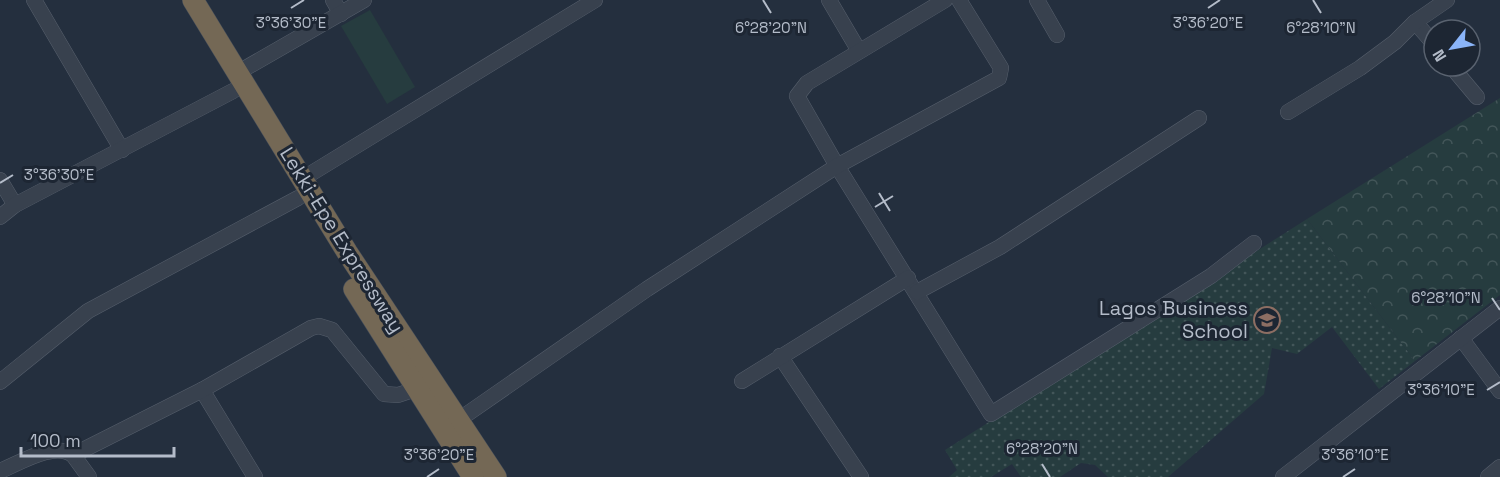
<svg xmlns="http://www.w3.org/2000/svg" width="1500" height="477" font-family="'Space Grotesk',sans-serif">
<defs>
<pattern id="grass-dots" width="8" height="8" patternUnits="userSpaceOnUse" patternTransform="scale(1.5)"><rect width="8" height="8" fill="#263c3f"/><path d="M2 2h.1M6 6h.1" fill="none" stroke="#435659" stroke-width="1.8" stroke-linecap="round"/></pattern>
<pattern id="forest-crowns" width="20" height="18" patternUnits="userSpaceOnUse" patternTransform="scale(1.5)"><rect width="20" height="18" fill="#263c3f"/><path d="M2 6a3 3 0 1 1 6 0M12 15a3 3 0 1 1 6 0" fill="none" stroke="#435659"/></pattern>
</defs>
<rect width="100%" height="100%" fill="#242f3e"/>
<path fill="url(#grass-dots)" d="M1307,219L1415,361L1379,389L1332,327L1297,354L1272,348L1264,394L1168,477H1108L1095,465L1081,463L1060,477H1021L1012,464L991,477H949L957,470L945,450Z"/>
<path fill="url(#forest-crowns)" d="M1500,98V295L1415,361L1307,219Z"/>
<path fill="#263c3f" d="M370,10L415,87L387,104L341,26Z"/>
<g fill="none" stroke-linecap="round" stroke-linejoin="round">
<defs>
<g id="minor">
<path d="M34,0L122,150"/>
<path d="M333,0L341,14"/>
<path d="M829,0L859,51"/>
<path d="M945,0L807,83L797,96L837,166L991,414L1211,276L1254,243"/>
<path d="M1037,0L1057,35"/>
<path d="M1415,22L1434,44"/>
<path d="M1451,66L1477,97"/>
<path d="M237,73L364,0"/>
<path d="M1288,112L1360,68L1395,42L1415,22L1447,0"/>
<path d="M302,179L595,0"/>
<path d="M0,180L15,205"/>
<path d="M0,217L15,205L233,91"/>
<path d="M917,292L1000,247L1199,118"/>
<path d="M1461,338L1500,391"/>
<path d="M780,356L861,477"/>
<path d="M742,381L908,278"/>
<path d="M0,382L88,311L298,198"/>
<path d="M202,390L255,477"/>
<path d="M457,421L647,289L837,166L999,78L1001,68L959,0"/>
<path d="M73,455L89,477"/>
<path d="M0,471C20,463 54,441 73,455L202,390L311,328L319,326L332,330L384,394L398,395L416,389"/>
<path d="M1283,477L1500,308"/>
<path d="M1488,477L1500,467"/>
</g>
<g id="highway">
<path d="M193,0L347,252L496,477"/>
<path d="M354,289L473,477"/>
</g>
</defs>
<use href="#minor" stroke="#565f6c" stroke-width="16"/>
<use href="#highway" stroke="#434c59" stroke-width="22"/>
<use href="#minor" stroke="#38414e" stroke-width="15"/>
<use href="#highway" stroke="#746855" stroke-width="21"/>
</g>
<path fill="none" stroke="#b4bcc9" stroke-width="2" d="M763,0L771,13M1313,0L1321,13M291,8L304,0M1208,8L1220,0M0,183L13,175M879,193L890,211M875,207L893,196M1492,298L1500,310M1487,390L1500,382M1042,464L1050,477M427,477L439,469M1343,477L1355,469"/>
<defs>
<symbol id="university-ring" viewBox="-11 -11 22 22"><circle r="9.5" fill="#1d2633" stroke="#8d6e63" stroke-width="1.5"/><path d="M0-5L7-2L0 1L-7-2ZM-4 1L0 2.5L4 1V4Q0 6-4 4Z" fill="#8d6e63"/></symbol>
</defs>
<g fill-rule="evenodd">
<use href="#university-ring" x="1252" y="305" width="30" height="30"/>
</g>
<g text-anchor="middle" stroke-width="6" stroke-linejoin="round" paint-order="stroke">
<g font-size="20" fill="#b4bcc9" stroke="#1d2633">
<text transform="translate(342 240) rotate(58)" y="7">Lekki-Epe Expressway</text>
</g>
<g font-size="20" fill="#b4bcc9" stroke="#1d2633" text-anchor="end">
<text x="1248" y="315">Lagos Business<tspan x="1248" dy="23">School</tspan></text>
</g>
</g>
<g font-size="15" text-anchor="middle" fill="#b4bcc9" stroke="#1d2633" stroke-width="6" stroke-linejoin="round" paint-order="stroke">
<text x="291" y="28">3°36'30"E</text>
<text x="1208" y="28">3°36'20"E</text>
<text x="771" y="33">6°28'20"N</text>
<text x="1321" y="33">6°28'10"N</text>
<text x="59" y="180">3°36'30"E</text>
<text x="1446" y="303">6°28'10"N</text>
<text x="1441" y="395">3°36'10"E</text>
<text x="1042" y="454">6°28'20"N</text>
<text x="439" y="460">3°36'20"E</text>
<text x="1355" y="460">3°36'10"E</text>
</g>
<g transform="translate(1452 48) rotate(239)"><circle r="28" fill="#1d2633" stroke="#59626f" stroke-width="1.5"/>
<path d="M0-4.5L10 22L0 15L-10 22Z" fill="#8ab4f8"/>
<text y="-9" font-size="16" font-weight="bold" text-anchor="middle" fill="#b4bcc9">N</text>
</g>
<path d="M21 447v9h153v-9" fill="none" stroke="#b4bcc9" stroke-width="3"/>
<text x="30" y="447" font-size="18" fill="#b4bcc9" stroke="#1d2633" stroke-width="4.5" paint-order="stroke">100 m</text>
</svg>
